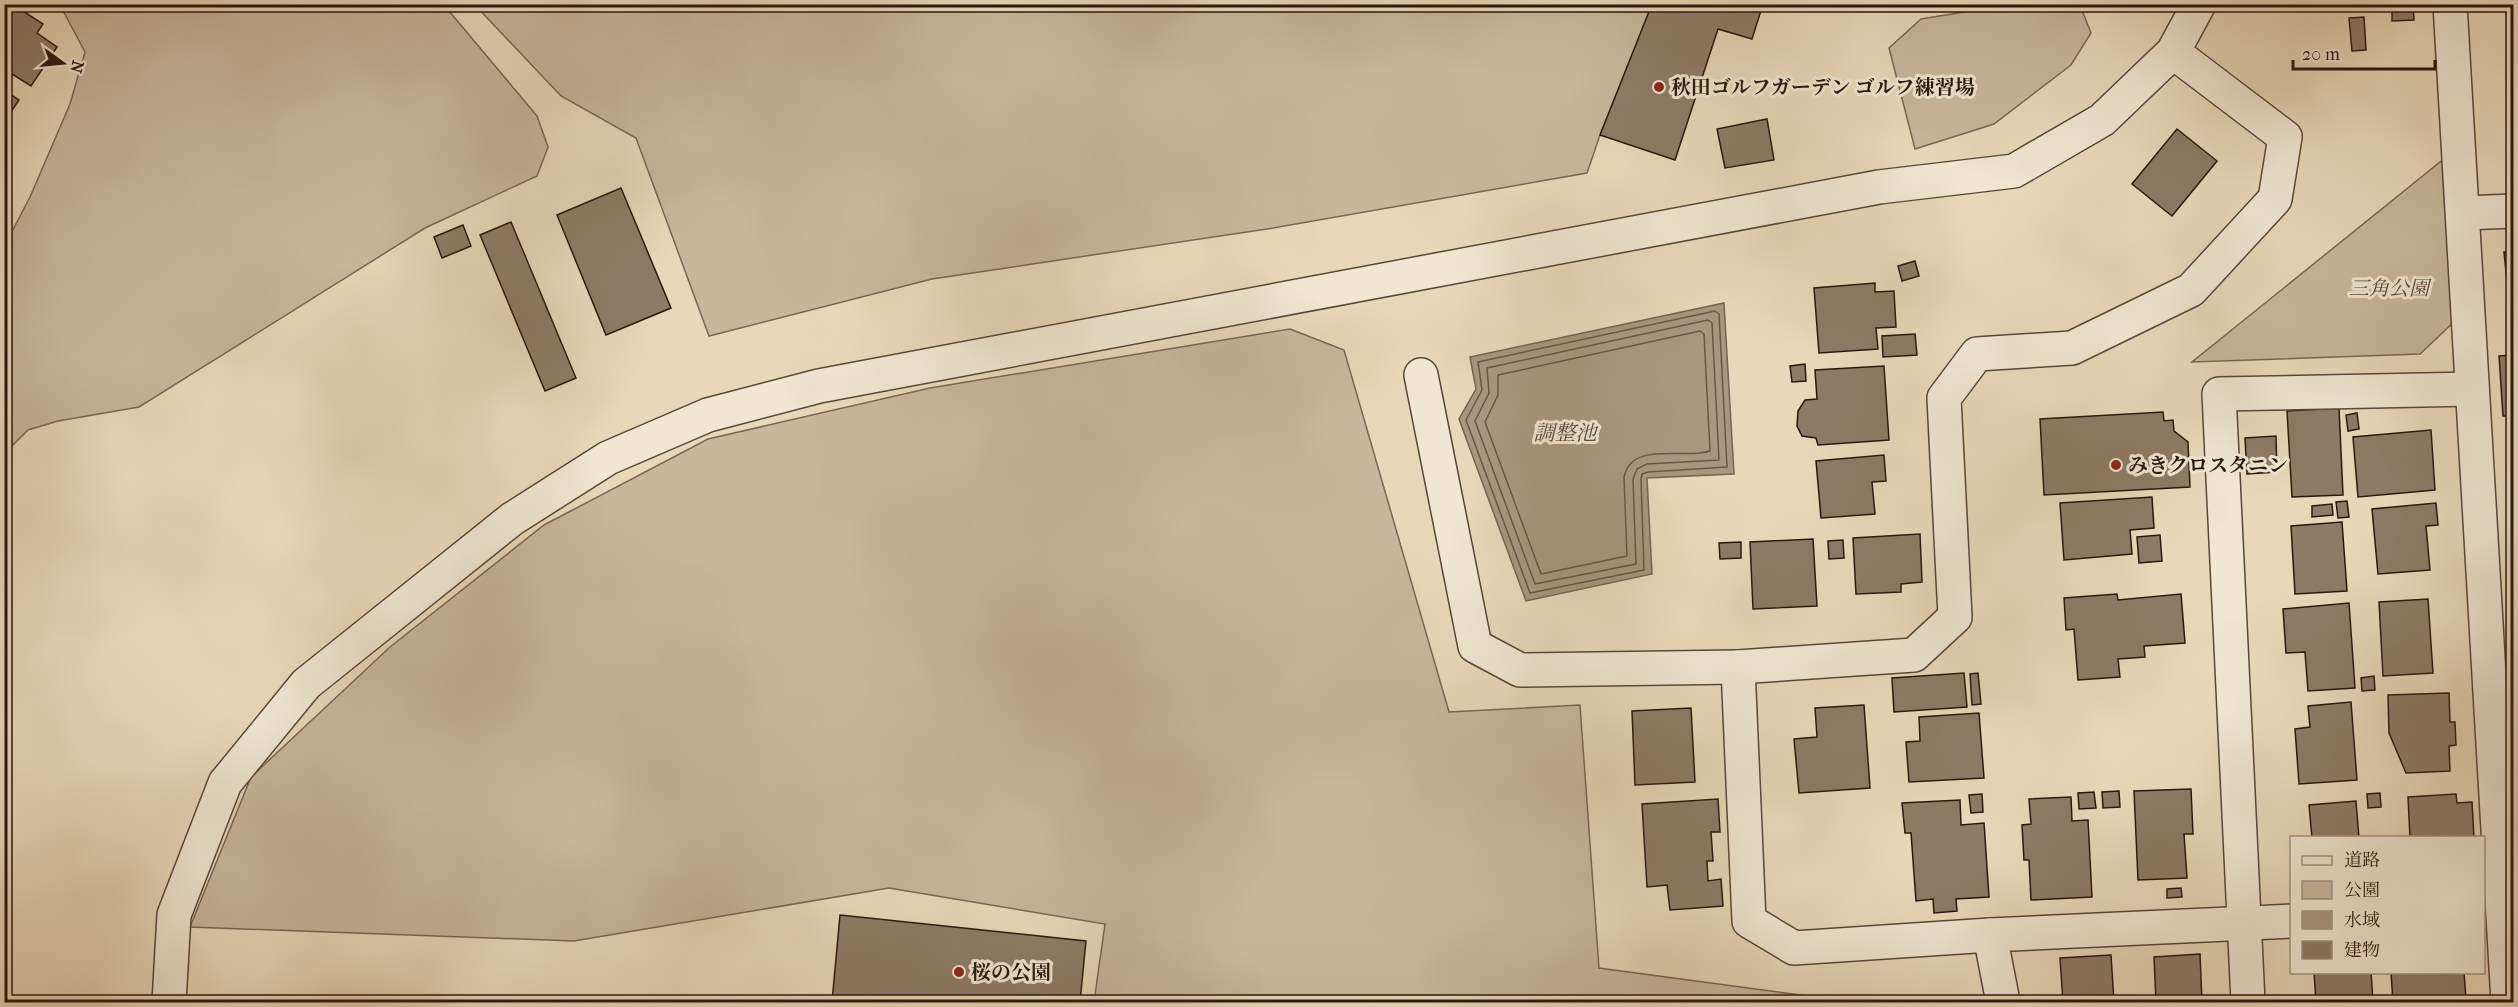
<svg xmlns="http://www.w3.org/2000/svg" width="2518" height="1007" font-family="'IM FELL French Canon','Noto Serif JP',serif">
<rect width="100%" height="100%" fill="#e8d8b9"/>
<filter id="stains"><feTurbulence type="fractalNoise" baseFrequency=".00333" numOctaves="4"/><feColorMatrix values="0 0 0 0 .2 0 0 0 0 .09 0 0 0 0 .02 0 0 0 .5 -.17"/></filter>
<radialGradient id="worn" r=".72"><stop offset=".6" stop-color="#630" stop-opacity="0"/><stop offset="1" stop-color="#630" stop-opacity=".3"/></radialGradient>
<g fill="#c8b79c" stroke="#7a6654" stroke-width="1.5">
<path d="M2013,4L2080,5L2091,33L2071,65L1994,124L1915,149L1889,48L1921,19Z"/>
<path d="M60,5H444L537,116L548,147L537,176L425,228L139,407L58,421L28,430L5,453V245L30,197L70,104L85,52Z"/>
<path d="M475,5H1652L1600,135L1587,173L1273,228L932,279L709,336L636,138L561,96Z"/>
<path d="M2445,158L2456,320L2420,354L2192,362Z"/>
<path d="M1290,329L1344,350L1449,712L1580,705L1599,968L1852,1002H1094L1105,924L889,888L574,941L190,927L251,777L390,647L544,525L708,439L930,388Z"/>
</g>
<path fill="#a8967f" stroke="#766351" stroke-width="1.5" d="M1724,303L1734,474L1647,478L1652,574L1526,601L1459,419L1476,389L1470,357Z"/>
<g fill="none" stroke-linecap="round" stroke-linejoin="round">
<g stroke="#6a5646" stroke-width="1.5">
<path d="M1715,311L1719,314L1727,467L1648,472L1642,474L1641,479L1644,570L1530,593L1466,420L1482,390L1478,362Z"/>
<path d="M1708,320L1712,323L1719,460L1647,464L1637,469L1633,479L1636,564L1535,584L1475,421L1489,393L1487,368Z"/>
<path d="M1700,331L1704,334L1710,451C1685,460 1632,440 1624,477L1627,556L1541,574L1485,422L1498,395V375Z"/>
</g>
</g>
<g fill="#8d7b66" stroke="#2b160d" stroke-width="1.5">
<path d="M4,4H12L43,24L37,33L57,47L31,86L4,69Z"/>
<path d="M1652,4H1763L1752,39L1718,29L1675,160L1600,135Z"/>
<path d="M2413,4L2414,20L2392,21V5Z"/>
<path d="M2364,17L2366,50L2352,51L2349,18Z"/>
<path d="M4,90L19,100L4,122Z"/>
<path d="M1767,119L1774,160L1725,168L1717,129Z"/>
<path d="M2177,129L2217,161L2172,216L2132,184Z"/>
<path d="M621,188L671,308L606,335L557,215Z"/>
<path d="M511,222L576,378L545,391L480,235Z"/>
<path d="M463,225L471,246L442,258L434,237Z"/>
<path d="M2514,251V323H2511L2504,252Z"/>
<path d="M1915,261L1919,276L1902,281L1898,266Z"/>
<path d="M1875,283V292L1894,291L1896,327L1876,328L1878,349L1819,353L1814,288Z"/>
<path d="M1915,334L1917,355L1883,357L1882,336Z"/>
<path d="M2514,355V416H2503L2499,356Z"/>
<path d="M1805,364L1806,381L1792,382L1790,366Z"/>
<path d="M1884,366L1889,440L1818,445L1816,438L1802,436L1797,426L1798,411L1805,400L1817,399L1815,370Z"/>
<path d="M2339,408L2343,495L2292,497L2287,411Z"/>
<path d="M2163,412L2164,421L2173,420L2174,431L2188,442L2190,487L2044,495L2040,419Z"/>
<path d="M2357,413L2359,429L2348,431L2346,415Z"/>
<path d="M2431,430L2435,490L2358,497L2353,437Z"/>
<path d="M2276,436L2277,472L2247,474L2245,438Z"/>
<path d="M1884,455L1886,481L1872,482L1875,514L1821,518L1816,461Z"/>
<path d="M2152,497L2154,528L2130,530L2132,554L2064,560L2060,503Z"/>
<path d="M2347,501L2349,517L2338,518L2336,502Z"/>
<path d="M2436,503L2438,525L2426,526L2430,570L2378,574L2372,509Z"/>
<path d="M2332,504L2333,515L2312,517V506Z"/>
<path d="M2342,522L2347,591L2295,594L2291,526Z"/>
<path d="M1920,534L1922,582L1901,584V592L1856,594L1853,538Z"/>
<path d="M2160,535L2162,561L2139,563L2137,537Z"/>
<path d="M1813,539L1817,606L1753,609L1750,542Z"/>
<path d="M1843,540L1844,558L1829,559L1828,541Z"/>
<path d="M1741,542V558L1720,559L1719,543Z"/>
<path d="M2117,594L2118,600L2181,594L2185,643L2144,646L2145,657L2118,659L2120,677L2078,680L2074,629L2066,630L2064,598Z"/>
<path d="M2428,599L2433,673L2383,676L2379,602Z"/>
<path d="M2349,603L2355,688L2308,691L2305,652L2286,653L2283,609Z"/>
<path d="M1964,673L1967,707L1894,712L1892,678Z"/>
<path d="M1978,673L1981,704L1972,705L1970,674Z"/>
<path d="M2374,676L2375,690L2362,691L2361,678Z"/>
<path d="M2449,693L2450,722H2455L2456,745L2449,746L2450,771L2406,773L2389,733L2388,695Z"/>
<path d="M2351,702L2357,780L2299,784L2295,729L2310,727L2308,706Z"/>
<path d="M1864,705L1870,788L1799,793L1794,739L1817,737L1815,708Z"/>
<path d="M1691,708L1695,782L1635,785L1632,711Z"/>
<path d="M1979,713L1984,778L1909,782L1906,742L1920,741L1919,717Z"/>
<path d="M2191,789L2193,834H2184L2187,878L2138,880L2134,791Z"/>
<path d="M2119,791L2120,807L2103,808L2102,792Z"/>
<path d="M2094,792L2096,808L2079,809L2078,793Z"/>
<path d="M2380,793L2381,807L2368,808L2367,794Z"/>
<path d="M1982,794L1983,812L1971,813L1969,795Z"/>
<path d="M2456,794L2457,803L2472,802L2474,838H2410L2408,797Z"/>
<path d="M2071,797L2072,821L2088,820L2092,897L2031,900L2029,860H2024L2022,825L2031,824L2029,799Z"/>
<path d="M1718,799L1720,832H1711L1713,861H1707L1708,881L1721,879L1723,906L1670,910L1667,885L1647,887L1642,804Z"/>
<path d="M1960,800L1961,825L1984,823L1989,897L1956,899L1957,911L1934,913L1933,899L1916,901L1911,833H1905L1902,803Z"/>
<path d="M2356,801L2359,838H2312L2309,805Z"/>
<path d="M2181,888L2182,897L2167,898V889Z"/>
<path d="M840,915L1086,941L1080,1002H832Z"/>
<path d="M2200,954L2202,1002H2156L2154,957Z"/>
<path d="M2111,955L2114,1002H2063L2060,958Z"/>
<path d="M2314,972H2371L2373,1002H2316Z"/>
<path d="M2391,972H2464L2466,1000L2393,1002Z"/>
</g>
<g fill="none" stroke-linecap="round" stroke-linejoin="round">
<defs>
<g id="minor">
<path d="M2450,4L2508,1002"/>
<path d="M2173,52L2285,137L2275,199L2191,290L2072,348L1977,354L1944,398L1955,617L1914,655L1738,667L1749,921L1794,948L1990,935L2292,921"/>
<path d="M2463,213L2514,211"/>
<path d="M1421,375L1475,646L1520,670L1738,667"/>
<path d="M1990,935L2003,1002"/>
<path d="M169,1002L174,915L225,783L306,684L512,519L608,458L708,415L819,386L1879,187L2014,171L2102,120L2173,52L2199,4"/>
<path d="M2248,1002L2219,394L2472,389"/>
</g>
</defs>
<use href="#minor" stroke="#5a4638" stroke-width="36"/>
<use href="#minor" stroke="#f0e6d2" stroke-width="33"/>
</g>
<g fill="#8f2418" stroke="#f0e6d2" stroke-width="2">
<circle cx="1659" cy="87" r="6"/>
<circle cx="2116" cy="465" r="6"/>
<circle cx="959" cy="972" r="6"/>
</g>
<g text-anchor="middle" stroke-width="6" stroke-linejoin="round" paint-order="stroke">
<g font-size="20" font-weight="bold" fill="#2b160d" stroke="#f0e6d2" text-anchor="start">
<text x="1671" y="94">秋田ゴルフガーデン ゴルフ練習場</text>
<text x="2128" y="472">みきクロスタニン</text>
<text x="971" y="979">桜の公園</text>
</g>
<g font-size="20" font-style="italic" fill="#5a4638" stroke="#f0e6d2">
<text x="2389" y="295">三角公園</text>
</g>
<g font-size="21" font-style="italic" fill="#5d493b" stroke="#f0e6d2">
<text x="1565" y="440">調整池</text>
</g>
</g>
<rect width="2518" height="1007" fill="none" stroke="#e8d8b9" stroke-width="24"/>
<rect x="6" y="6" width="2506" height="995" fill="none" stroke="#2b160d" stroke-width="3"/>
<rect x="12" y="12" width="2494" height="983" fill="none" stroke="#2b160d" stroke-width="1.5"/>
<rect x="2290" y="836" width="195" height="138" fill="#f0e6d2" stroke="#a19383" stroke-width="1.5"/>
<rect x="2302" y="856" width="30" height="9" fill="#f0e6d2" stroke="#a19383" stroke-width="1.5"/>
<text x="2344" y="866" font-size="18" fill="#2b160d">道路</text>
<rect x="2302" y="881" width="30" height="18" fill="#c8b79c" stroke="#a19383" stroke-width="1.5"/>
<text x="2344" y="896" font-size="18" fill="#2b160d">公園</text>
<rect x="2302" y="911" width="30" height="18" fill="#a8967f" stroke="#a19383" stroke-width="1.5"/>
<text x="2344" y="926" font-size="18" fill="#2b160d">水域</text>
<rect x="2302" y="941" width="30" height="18" fill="#8d7b66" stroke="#a19383" stroke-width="1.5"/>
<text x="2344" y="956" font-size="18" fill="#2b160d">建物</text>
<g transform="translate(63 63) rotate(105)" stroke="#f0e6d2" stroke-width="4.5" paint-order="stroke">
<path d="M0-4.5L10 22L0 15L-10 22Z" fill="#2b160d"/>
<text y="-9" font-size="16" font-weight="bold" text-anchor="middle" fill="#2b160d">N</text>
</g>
<path d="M2293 60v9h142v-9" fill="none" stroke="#2b160d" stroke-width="3"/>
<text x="2302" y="60" font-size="18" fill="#2b160d" stroke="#f0e6d2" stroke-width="4.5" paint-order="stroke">20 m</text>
<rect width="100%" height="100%" filter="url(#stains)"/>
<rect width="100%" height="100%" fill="url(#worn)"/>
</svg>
